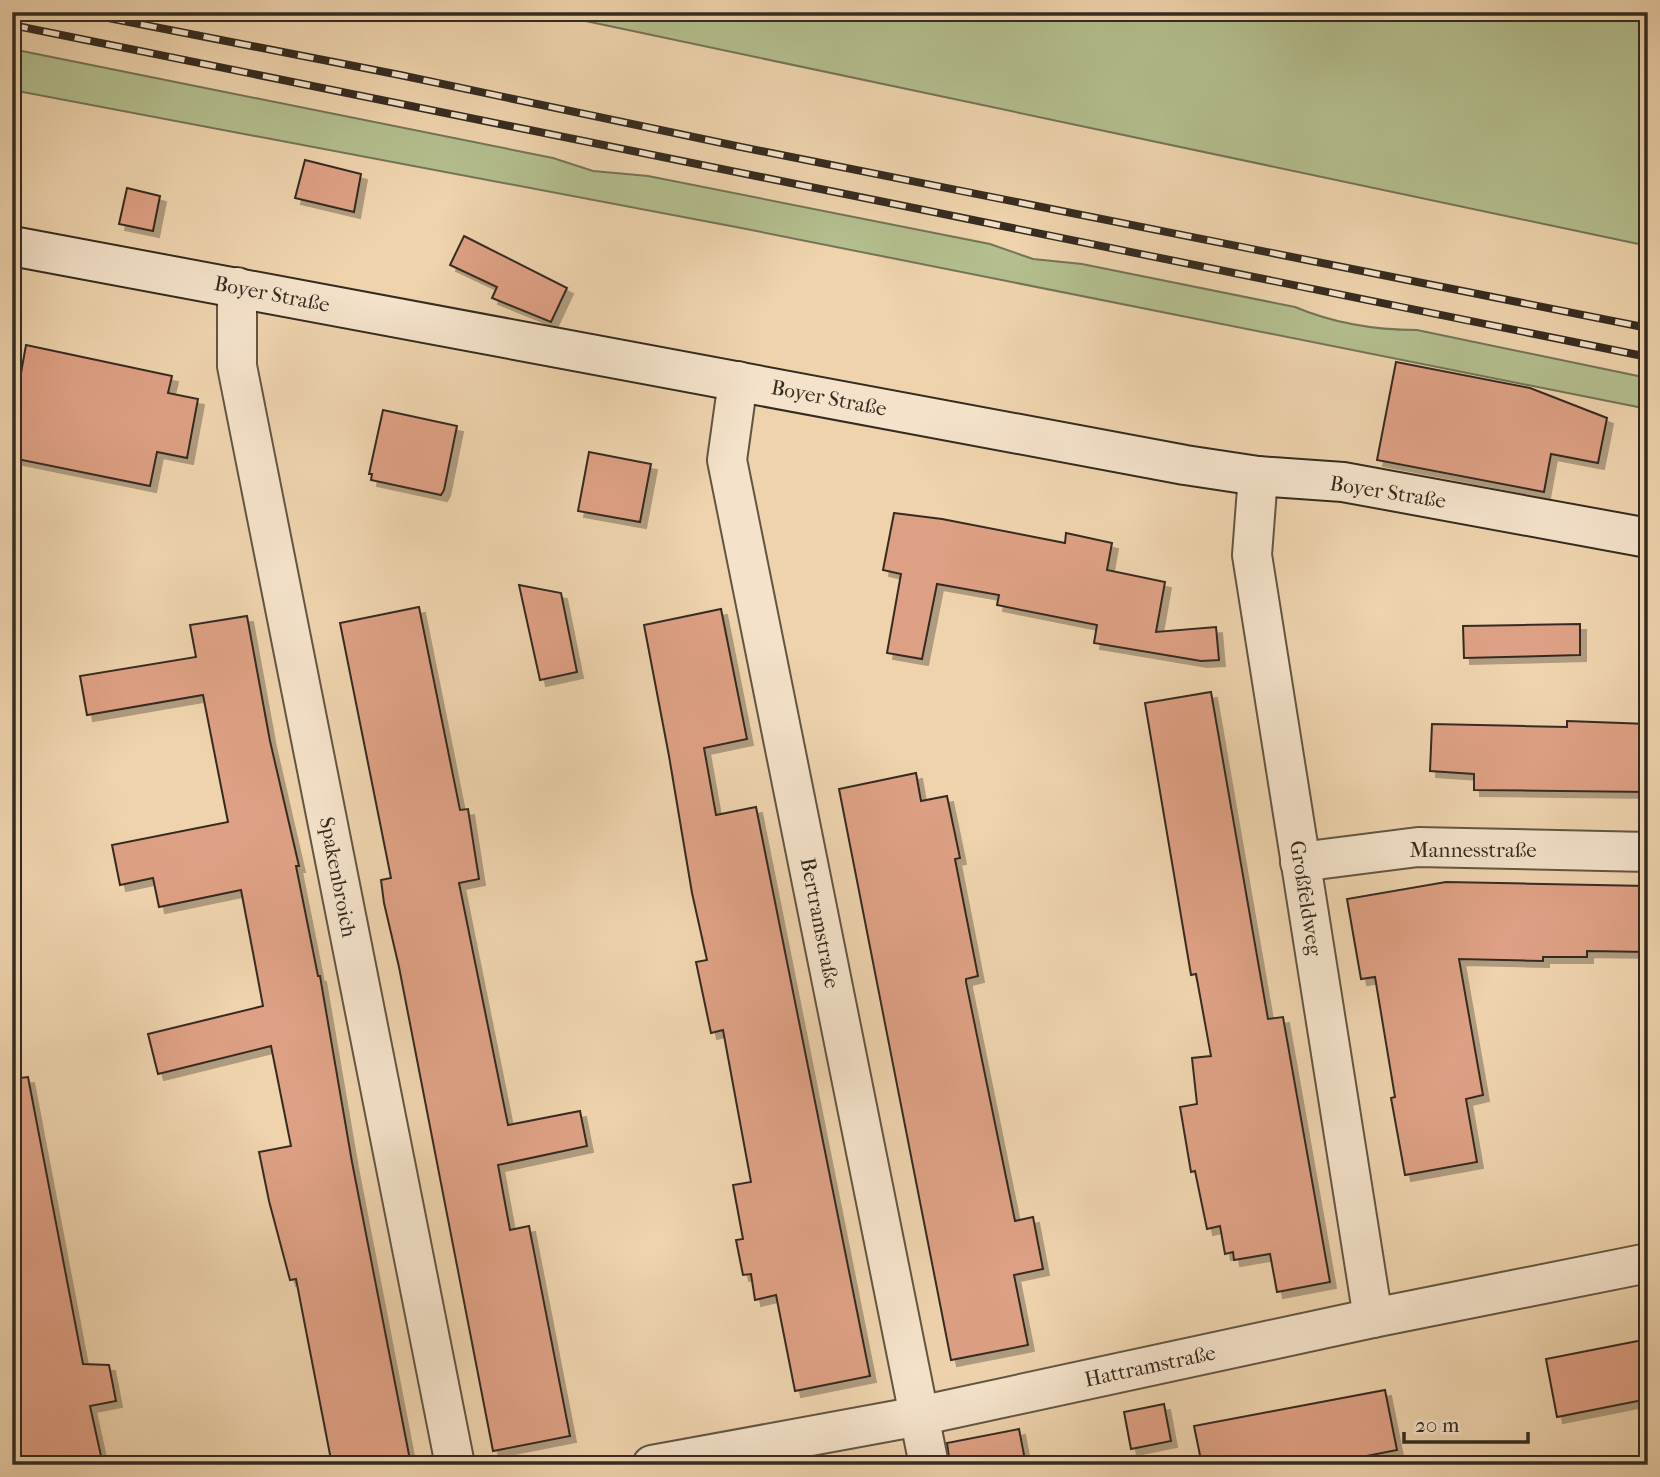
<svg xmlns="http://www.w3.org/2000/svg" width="1660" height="1477" font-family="'IM FELL French Canon',serif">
<defs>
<filter id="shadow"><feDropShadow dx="6" dy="6" stdDeviation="0" flood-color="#0004"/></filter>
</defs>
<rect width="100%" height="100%" fill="#eed3ad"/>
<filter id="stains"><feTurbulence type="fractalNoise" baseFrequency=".00286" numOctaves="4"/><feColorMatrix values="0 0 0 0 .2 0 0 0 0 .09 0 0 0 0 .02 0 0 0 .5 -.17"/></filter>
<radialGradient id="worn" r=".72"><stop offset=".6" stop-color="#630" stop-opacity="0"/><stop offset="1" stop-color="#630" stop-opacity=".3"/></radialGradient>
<g fill="#b4be8e" stroke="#747457" stroke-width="2">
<path d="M543,12H1648V246Z"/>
<path d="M12,49L553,158L593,171L648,176L990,244L1033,259L1082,264L1295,307C1333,323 1375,330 1417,330L1638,376L1648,382V409L736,227L12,90Z"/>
</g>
<g fill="#dea084" stroke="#352b20" stroke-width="2" filter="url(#shadow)">
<path d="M305,160L361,174L354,212L295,198Z"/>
<path d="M127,188L160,196L153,231L119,224Z"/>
<path d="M464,236L567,288L551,322L492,298L497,287L450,265Z"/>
<path d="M26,345L172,376L168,393L198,399L187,458L157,452L150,486L12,458V400L16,401Z"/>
<path d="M1396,362L1530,388L1607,418L1598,463L1551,454L1544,492L1377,460Z"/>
<path d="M383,410L457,426L444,490L441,495L371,480L372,474H369Z"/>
<path d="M589,452L651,464L640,522L578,511Z"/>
<path d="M894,513L942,519L1065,543L1066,533L1112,543L1107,570L1165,582L1156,632L1216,627L1219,660L1201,661L1094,643L1097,625L997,605L999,595L937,584L922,659L887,653L901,574L883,570Z"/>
<path d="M519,585L561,593L577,672L540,680Z"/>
<path d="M419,607L460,810L468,809L479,879L459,883L508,1125L580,1111L587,1146L498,1165L510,1230L529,1226L570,1436L493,1451L399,967L384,903L381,880L391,878L340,623Z"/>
<path d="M721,609L747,739L704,748L716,815L756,807L870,1376L795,1391L776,1295L755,1300L751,1274L743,1275L736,1240L743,1239L733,1185L751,1182L723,1030L711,1033L696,962L707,960L692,893L669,756L644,625Z"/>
<path d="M247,616L270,741L299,866H296L318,976H320L352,1162L411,1465H332L296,1279L290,1280L269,1201L259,1152L291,1146L271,1046L158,1074L148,1034L263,1006L254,958L241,890L159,907L153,878L120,885L112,845L228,822L203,695L87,715L80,676L196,657L190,625Z"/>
<path d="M1580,624V655L1464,658L1463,626Z"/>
<path d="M1211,692L1268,1019L1283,1017L1330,1282L1277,1292L1270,1254L1234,1260L1233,1252L1225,1254L1220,1226L1207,1229L1195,1171L1191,1172L1180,1107L1197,1104L1192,1058L1211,1056L1196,974L1191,975L1145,703Z"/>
<path d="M1567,721L1648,724V792L1474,790V774L1430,771L1432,724L1567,727Z"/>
<path d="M916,773L921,801L947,796L960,858L955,859L978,976L966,979V982L1015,1221L1033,1217L1043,1269L1014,1275L1028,1345L951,1360L839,789Z"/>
<path d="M1446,882L1648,886V952L1587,951V957H1543V961L1459,959L1483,1095L1466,1099L1477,1162L1405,1175L1391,1098L1395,1097L1375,977L1361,979L1347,899Z"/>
<path d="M28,1077L83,1364L109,1365L116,1401L90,1406L103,1465H12V1079Z"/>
<path d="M1648,1339V1399L1557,1417L1546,1359Z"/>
<path d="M1385,1390L1397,1450L1321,1465H1202L1194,1426Z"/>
<path d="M1164,1404L1171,1441L1131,1449L1124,1412Z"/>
<path d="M1019,1429L1026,1465H950L947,1443Z"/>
</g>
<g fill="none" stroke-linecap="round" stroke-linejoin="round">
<defs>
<g id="street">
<path d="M237,287V366L455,1465"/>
<path d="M738,381L727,460L929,1465"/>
<path d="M1258,476L1252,555L1373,1318"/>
<path d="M1300,862L1418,847L1648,852"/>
<path d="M652,1465L919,1416L1373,1318L1648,1263"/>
</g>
<path id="secondary" d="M12,246L1185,465L1258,476L1343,482L1648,538"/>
</defs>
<use href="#street" stroke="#635543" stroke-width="42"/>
<use href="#secondary" stroke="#352b20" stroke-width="42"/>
<use href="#street" stroke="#f4e2ca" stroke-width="38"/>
<use href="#secondary" stroke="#f4e2ca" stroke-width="38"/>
<defs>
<g id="rail">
<path d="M78,12L400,75L741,147L1648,328"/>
<path d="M12,25L1648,357"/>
</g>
</defs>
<use href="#rail" stroke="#352b20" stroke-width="8"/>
<use href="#rail" stroke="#f4e2ca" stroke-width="5" stroke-dasharray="16" stroke-linecap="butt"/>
</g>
<g text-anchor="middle" stroke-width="6" stroke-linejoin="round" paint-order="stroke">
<g font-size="21" fill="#352b20" stroke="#f4e2ca">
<text transform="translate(272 294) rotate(11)" y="7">Boyer Straße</text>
<text transform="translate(829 398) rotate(11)" y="7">Boyer Straße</text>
<text transform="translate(1388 492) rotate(9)" y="7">Boyer Straße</text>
<text x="1473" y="857">Mannesstraße</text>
<text transform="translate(338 877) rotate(79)" y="7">Spakenbroich</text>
<text transform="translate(1306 898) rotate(81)" y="7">Großfeldweg</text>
<text transform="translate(820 923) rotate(79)" y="7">Bertramstraße</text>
<text transform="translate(1150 1366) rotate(-12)" y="7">Hattramstraße</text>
</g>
</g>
<rect width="1660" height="1477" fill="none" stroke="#eed3ad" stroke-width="42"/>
<rect x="14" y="14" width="1632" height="1449" fill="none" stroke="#352b20" stroke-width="3.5"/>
<rect x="21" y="21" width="1618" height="1435" fill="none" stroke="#352b20" stroke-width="2"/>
<path d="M1404 1432v10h124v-10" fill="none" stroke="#352b20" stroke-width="3.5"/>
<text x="1415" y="1432" font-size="21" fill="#352b20" stroke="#f4e2ca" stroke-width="5" paint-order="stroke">20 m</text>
<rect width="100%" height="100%" filter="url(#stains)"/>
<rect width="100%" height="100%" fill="url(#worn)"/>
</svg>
